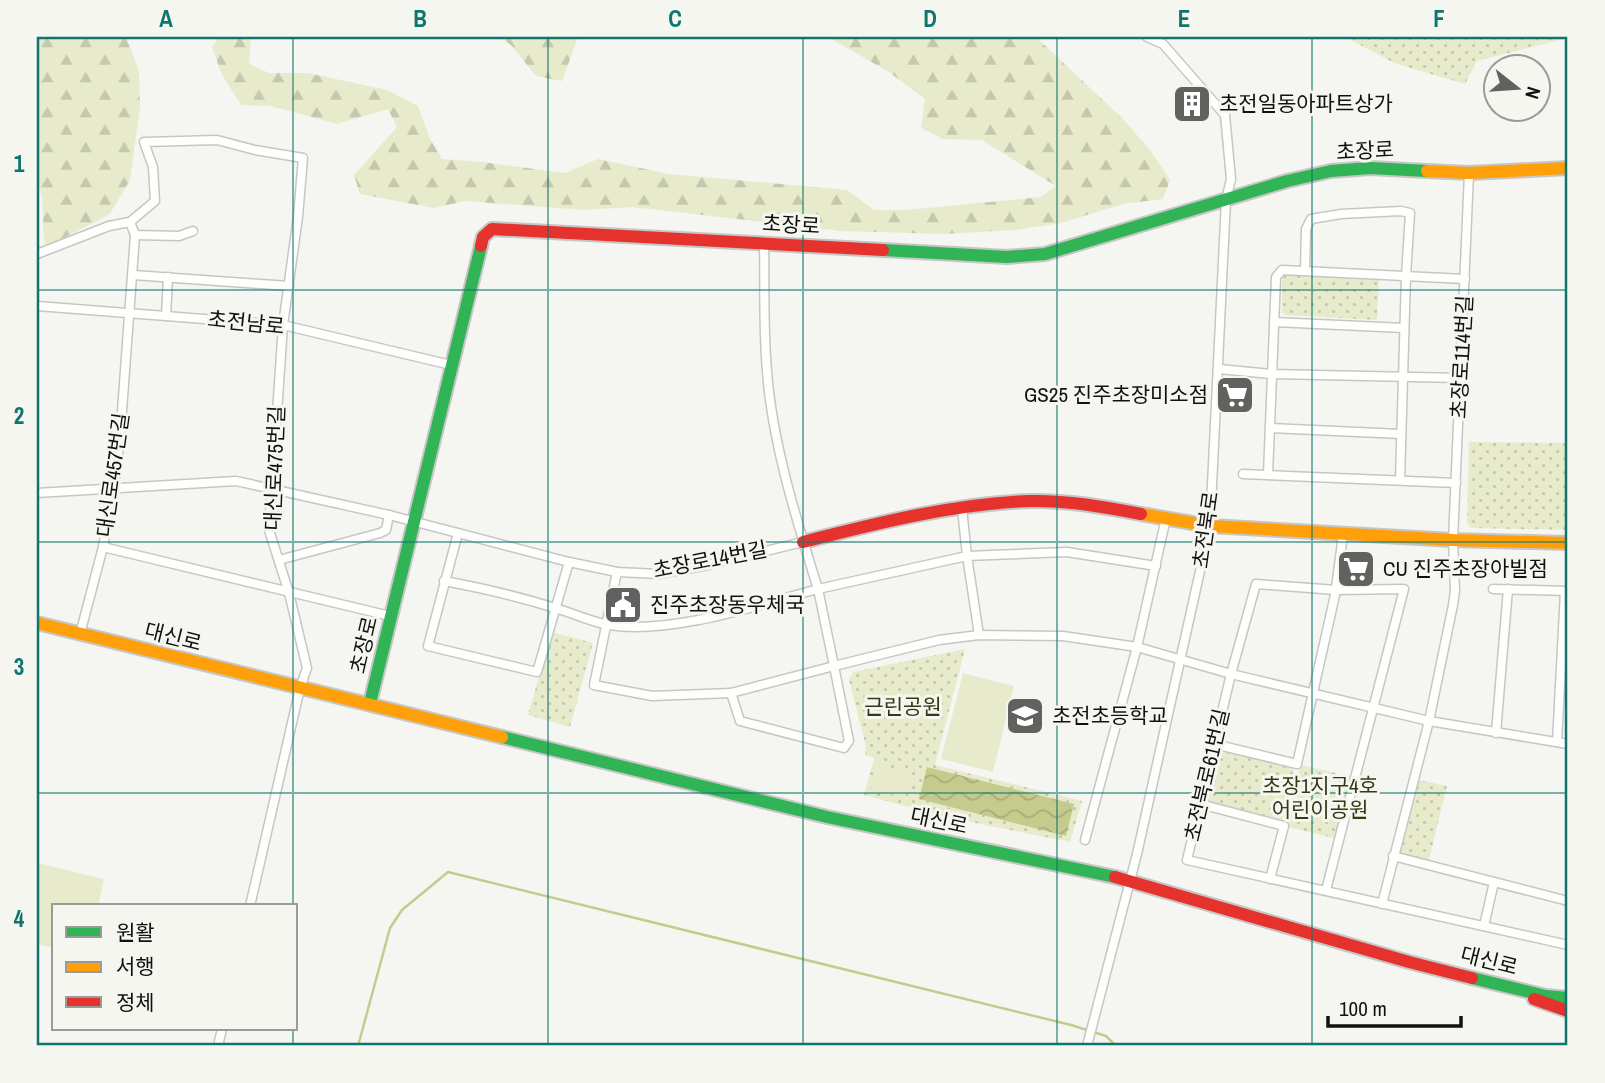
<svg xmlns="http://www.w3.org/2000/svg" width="1605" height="1083" font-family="'Archivo Narrow','Noto Sans KR',sans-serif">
<defs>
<pattern id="forest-firs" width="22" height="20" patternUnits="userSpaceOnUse" patternTransform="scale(1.75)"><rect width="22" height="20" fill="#e7ebcc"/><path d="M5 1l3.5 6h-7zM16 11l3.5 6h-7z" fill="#c5c8ae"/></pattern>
<pattern id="park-dots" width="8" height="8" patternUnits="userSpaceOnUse" patternTransform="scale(1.75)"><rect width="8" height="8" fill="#e7ebcc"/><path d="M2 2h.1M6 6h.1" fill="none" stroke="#c5c8ae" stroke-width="1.8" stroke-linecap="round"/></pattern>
<pattern id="water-waves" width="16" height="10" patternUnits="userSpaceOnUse" patternTransform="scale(1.75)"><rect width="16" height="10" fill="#c5cb8c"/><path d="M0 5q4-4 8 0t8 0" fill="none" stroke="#a8ad78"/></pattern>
</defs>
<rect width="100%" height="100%" fill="#f5f5f2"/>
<g fill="url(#forest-firs)">
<path d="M37,37H126L139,71L140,108L130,180L110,214L46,247C40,228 47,199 37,184Z"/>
<path d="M219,37H251L249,64L269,73H308L387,90L418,106L430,139L442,159L482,162L565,173L598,159L669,174L847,190L874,210H906L1041,197L1056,186L982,140L943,139L921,128L925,99L889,72L828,37H1036L1123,119L1151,151L1170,180L1163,199L1123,204L1061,223L1014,230L943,234L842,231L632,207L585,210L465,201L434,208L360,194L354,175L397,127L388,109L337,124L271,106L241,105L222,75L212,47Z"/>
<path d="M499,37H578L562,81L536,76L511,45Z"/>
</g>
<g fill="url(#park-dots)">
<path d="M1345,37H1568V38L1477,61L1465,84L1394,63Z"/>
<path d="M1285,275L1379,280L1377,320L1285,315L1282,312V279Z"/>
<path d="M1469,442L1568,443V530L1471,528L1467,523Z"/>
<path d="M552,632L593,643L570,727L528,715Z"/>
<path d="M965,649L935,765L1082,801L1070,842L946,817L864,795L874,758L865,755L866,746L849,680L853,672Z"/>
<path d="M1218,749L1295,767L1282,820L1205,801Z"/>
<path d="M1300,765L1354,777L1338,839L1284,826Z"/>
<path d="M1414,779L1447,786L1428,863L1396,855Z"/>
</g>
<g fill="#e7ebcc">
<path d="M963,673L1014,686L993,772L941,759Z"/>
<path d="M877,765L912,775L905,798L870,788Z"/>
<path d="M37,863L104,879L98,906H54V948L37,944Z"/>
</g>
<path fill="url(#water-waves)" d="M927,767L1074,804L1066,836L919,799Z"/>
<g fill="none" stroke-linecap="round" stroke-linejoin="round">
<path stroke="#c5cb8c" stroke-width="2.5" d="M358,1046L390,928L402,910L448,872L1071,1025L1106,1036L1116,1046"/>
<defs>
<g id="street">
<path d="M135,235L179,236L193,231"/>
<path d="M764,243C765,285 763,328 767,371C772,442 797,522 818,589L967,556L962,508"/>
<path d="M37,254L109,226L130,222"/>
<path d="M1305,270L1306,229L1311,219L1341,214L1401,211L1410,213L1406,276L1400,480"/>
<path d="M133,275L289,286"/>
<path d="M37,306L283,325L451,365"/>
<path d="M166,316L168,277"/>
<path d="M1274,322L1404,328"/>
<path d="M1219,369L1271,374L1460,378"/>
<path d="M1270,428L1401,434"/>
<path d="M1243,474L1456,483"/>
<path d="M1268,474L1276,277L1282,270L1465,279"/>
<path d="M37,493L236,481L389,515L569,562L617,572L659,574L708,565L803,542"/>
<path d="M458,533L428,646L537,672L569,562"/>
<path d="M103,547L390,616"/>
<path d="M279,560L380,533L386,530L389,515"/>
<path d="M617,572L594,685L652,696L731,693"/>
<path d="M444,581C482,588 521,597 558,609C575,614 592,622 609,625C670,635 758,605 818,589L834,666L939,640L979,635L1063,636L1137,647L1231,674L1429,721L1568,744"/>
<path d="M1493,589L1568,591"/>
<path d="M80,634L103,547L114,487L120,438L135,235L130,222L155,201L153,167L144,142L217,140L255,150L303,158L298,217L283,325L269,530L289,593L307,668L300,688L250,906"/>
<path d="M979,635L967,556L1067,552L1156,566"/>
<path d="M834,666L849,741L844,748L740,721L731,693Z"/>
<path d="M1496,733L1508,589"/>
<path d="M1557,742L1565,591"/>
<path d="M1214,744L1297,764L1335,595L1343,535"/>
<path d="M1200,804L1284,826L1270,879"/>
<path d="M1085,840L1137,647L1166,518"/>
<path d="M1393,856L1568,901"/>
<path d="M1326,890L1404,589L1336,590L1256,584L1231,674L1187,860L1568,945"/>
<path d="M1382,904L1429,721L1453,605L1455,591L1453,540L1469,173"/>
<path d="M1484,926L1494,882"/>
<path d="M218,1046L222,1029"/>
<path d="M1087,1046L1137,854L1210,526L1226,200L1231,179L1225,115L1163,44L1147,37"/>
</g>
<g id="fast">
<path d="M883,250L1007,257L1045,254L1287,181L1331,171L1370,168L1427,171"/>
<path d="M370,703L481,246"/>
<path d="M502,737L827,817L1115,877"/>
<path d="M1472,978L1546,996L1568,998"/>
</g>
<g id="slow">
<path d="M1427,171L1469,173L1568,168"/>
<path d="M1141,514L1210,526L1453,540L1568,543"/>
<path d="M37,623L502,737"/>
</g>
<g id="jam">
<path d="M481,246L483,237L492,229L883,250"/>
<path d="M803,542C877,523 953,504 1029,501C1066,500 1105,507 1141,514"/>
<path d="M1115,877L1409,962L1472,978"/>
<path d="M1534,999L1568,1011"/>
</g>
</defs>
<use href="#street" stroke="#c6c6c4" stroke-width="11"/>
<use href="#fast" stroke="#c6c6c4" stroke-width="16"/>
<use href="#slow" stroke="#c6c6c4" stroke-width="16"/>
<use href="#jam" stroke="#c6c6c4" stroke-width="16"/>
<use href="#street" stroke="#fefefd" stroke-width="8"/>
<use href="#fast" stroke="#30b455" stroke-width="12"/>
<use href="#slow" stroke="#ff9f0a" stroke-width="12"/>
<use href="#jam" stroke="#e5322d" stroke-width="12"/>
</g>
<path fill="none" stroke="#0f766e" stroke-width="2" stroke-opacity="0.55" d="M293,37V906M548,37V1046M803,37V1046M1057,37V1046M1312,37V1046M37,290H1568M37,542H1568M37,793H1568M293,1029V1046"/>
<defs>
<symbol id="building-square" viewBox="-11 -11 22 22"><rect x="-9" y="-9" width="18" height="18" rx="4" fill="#61615f" stroke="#f6f6f1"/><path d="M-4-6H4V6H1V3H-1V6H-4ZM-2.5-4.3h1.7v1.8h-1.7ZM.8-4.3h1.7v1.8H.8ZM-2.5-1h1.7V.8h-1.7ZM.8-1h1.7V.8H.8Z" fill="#fff"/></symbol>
<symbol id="supermarket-square" viewBox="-11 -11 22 22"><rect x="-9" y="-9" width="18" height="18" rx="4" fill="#61615f" stroke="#f6f6f1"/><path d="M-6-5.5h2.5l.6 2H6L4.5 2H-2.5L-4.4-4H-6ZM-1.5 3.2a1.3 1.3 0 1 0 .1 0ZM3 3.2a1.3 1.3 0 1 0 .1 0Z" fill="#fff"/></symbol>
<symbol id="civic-square" viewBox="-11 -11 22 22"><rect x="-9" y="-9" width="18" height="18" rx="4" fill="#61615f" stroke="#f6f6f1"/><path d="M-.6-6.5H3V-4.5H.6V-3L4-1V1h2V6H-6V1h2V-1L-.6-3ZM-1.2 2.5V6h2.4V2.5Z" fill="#fff"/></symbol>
<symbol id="school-square" viewBox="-11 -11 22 22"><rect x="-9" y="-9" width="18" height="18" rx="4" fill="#61615f" stroke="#f6f6f1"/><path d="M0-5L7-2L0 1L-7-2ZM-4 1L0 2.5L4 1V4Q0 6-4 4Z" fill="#fff"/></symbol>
</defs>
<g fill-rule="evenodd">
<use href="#building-square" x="1170" y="82" width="44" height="44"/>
<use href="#supermarket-square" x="1213" y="373" width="44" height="44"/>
<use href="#supermarket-square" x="1334" y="547" width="44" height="44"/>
<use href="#civic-square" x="601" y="583" width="44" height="44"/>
<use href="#school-square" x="1003" y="694" width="44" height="44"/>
</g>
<g text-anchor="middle" stroke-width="6" stroke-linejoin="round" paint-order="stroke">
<g font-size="21" fill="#111210" stroke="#f6f6f1" text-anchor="start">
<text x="1219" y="111">초전일동아파트상가</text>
<text x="1208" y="402" text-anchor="end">GS25 진주초장미소점</text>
<text x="1383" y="576">CU 진주초장아빌점</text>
<text x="650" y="612">진주초장동우체국</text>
<text x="1052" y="723">초전초등학교</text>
</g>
<g font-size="21" fill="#111210" stroke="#f6f6f1">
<text transform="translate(1365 151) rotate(-3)" y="7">초장로</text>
<text transform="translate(791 225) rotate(3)" y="7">초장로</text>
<text transform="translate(246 323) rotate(6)" y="7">초전남로</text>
<text transform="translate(1462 357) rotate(-87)" y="7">초장로114번길</text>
<text transform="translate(275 468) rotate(-88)" y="7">대신로475번길</text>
<text transform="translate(113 475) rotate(-82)" y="7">대신로457번길</text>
<text transform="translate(1206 530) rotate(-82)" y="7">초전북로</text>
<text transform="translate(710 560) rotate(-11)" y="7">초장로14번길</text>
<text transform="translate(173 637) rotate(14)" y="7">대신로</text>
<text transform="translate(364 645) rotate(-77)" y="7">초장로</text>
<text transform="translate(1207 775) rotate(-77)" y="7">초전북로61번길</text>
<text transform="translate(939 821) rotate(12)" y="7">대신로</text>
<text transform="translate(1489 961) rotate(14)" y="7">대신로</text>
</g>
<g font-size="21" fill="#363913" stroke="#f6f6f1">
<text x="903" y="714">근린공원</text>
<text x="1320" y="793">초장1지구4호<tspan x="1320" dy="24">어린이공원</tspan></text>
</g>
</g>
<rect width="1605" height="1083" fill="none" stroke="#f6f6f1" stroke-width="77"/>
<rect x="52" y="904" width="245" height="126" fill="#f6f6f1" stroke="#9a9b97" stroke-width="2"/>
<rect x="66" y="927" width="35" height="10" fill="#30b455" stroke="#9a9b97" stroke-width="2"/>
<text x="116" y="940" font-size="21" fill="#111210">원활</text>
<rect x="66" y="962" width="35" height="10" fill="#ff9f0a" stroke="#9a9b97" stroke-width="2"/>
<text x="116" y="974" font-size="21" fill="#111210">서행</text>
<rect x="66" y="997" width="35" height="10" fill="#e5322d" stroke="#9a9b97" stroke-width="2"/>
<text x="116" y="1010" font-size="21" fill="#111210">정체</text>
<g transform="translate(1517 88) rotate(107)"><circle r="33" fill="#f6f6f1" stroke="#9a9b97" stroke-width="2"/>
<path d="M0-5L12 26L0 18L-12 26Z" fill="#61615f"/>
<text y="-10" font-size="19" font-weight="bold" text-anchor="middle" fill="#111210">N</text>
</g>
<path d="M1328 1016v10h133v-10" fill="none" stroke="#111210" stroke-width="3.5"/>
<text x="1339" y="1016" font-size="21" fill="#111210" stroke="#f6f6f1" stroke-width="5" paint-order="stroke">100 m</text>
<rect x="38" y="38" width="1528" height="1006" fill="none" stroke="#0f766e" stroke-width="2.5"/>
<g font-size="23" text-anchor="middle" font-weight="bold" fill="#0f766e">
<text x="166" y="27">A</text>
<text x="420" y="27">B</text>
<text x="675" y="27">C</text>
<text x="930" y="27">D</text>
<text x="1184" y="27">E</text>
<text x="1439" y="27">F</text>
<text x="19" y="172">1</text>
<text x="19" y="424">2</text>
<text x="19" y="675">3</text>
<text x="19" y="927">4</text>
</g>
</svg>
